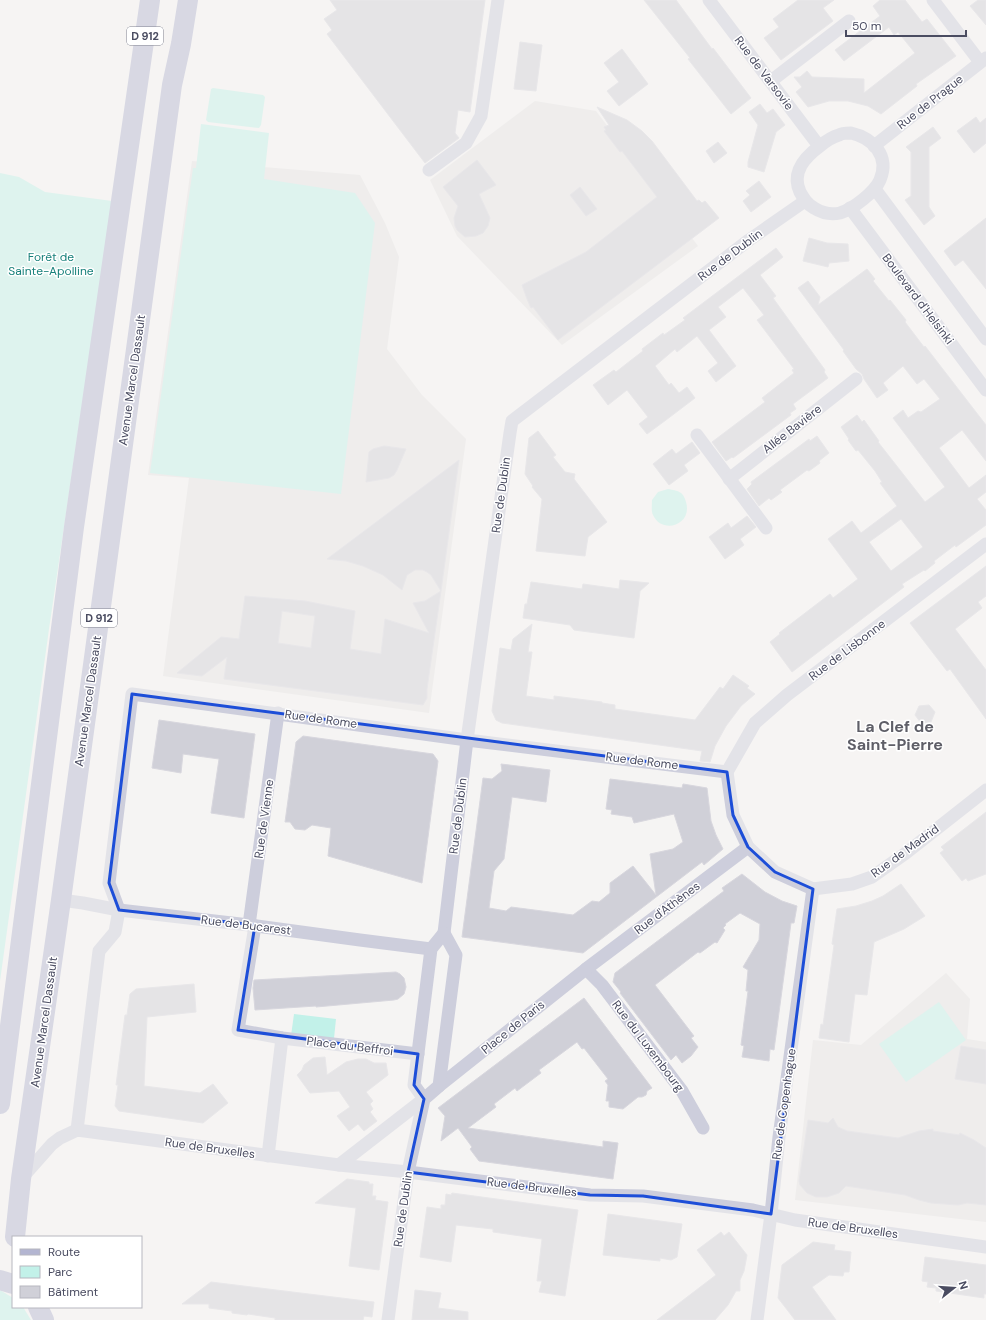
<svg xmlns="http://www.w3.org/2000/svg" width="986" height="1320" font-family="'DM Sans',sans-serif">
<rect width="100%" height="100%" fill="#f5f4f3"/>
<g fill="#e6e4e5">
<path d="M535,101L596,111L698,246L562,345L457,236L430,180Z"/>
<path d="M192,161L360,175L385,223L399,257L387,349L422,395L466,439L429,713L163,676L189,478L148,475Z"/>
<path d="M946,973L970,999L967,1039L986,1042V1222L795,1200L813,1040L861,1045Z"/>
</g>
<g fill="#c2f1e9">
<path d="M213,88L263,95L265,97L261,125L259,128L208,122L206,120L211,89Z"/>
<path d="M201,124L269,133L264,179L355,193L375,223L341,494L150,473L193,168H196Z"/>
<path d="M0,173L19,177L45,192L112,201L49,629L0,981Z"/>
<path d="M668,489C678,491 683,491 686,502C693,525 662,535 653,515C651,511 652,505 652,500L658,492Z"/>
<path d="M939,1002L966,1040L906,1082L879,1044Z"/>
<path d="M294,1014L336,1019L333,1048L290,1043Z"/>
<path d="M0,1290L13,1298V1307H23L31,1320H0Z"/>
</g>
<g fill="#d0d0d8" stroke="#d8d7de" fill-rule="evenodd">
<path d="M330,0H485L470,112L458,110L455,133L459,138L425,163L327,34L332,30L324,19L337,10Z"/>
<path d="M644,0H676L712,49L713,48L751,98L731,114L688,59L690,58Z"/>
<path d="M798,0H834L823,8L833,21L781,60L764,38L779,27L773,19Z"/>
<path d="M880,0H905L922,22L927,19L956,56L916,84L917,86L881,114L868,106L848,101H829L808,107L796,92L802,87L794,77H800L807,71L812,77L864,79V93L915,53L898,32L894,35L889,27L844,61L835,50L880,16L873,6Z"/>
<path d="M978,0H986V25L970,6Z"/>
<path d="M520,42L542,45L536,91L514,89Z"/>
<path d="M622,49L648,84L619,106L607,91L619,82L604,63Z"/>
<path d="M760,104L767,113L773,109L785,125L776,132L764,172L748,167V162L758,125L749,112Z"/>
<path d="M597,107L627,120L642,131L652,141L697,201L699,200L702,203L705,201L719,218L558,340L533,307L531,308L527,299L522,285L586,252L657,197L622,151L620,152L604,131L606,130L604,127L609,125Z"/>
<path d="M976,117L980,123L986,118V143L974,153L957,131Z"/>
<path d="M933,127L941,138L929,147V207L935,216L924,225L905,200L911,196V152L906,147Z"/>
<path d="M718,142L727,153L714,163L706,151Z"/>
<path d="M477,160L496,185L479,194L490,218L488,226L483,233L476,236L465,237L457,230L455,226L454,218L458,206L443,187Z"/>
<path d="M759,181L771,197L751,212L743,201L750,195L746,191Z"/>
<path d="M580,187L597,209L586,216L570,195Z"/>
<path d="M986,218V289L963,260L955,266L944,251Z"/>
<path d="M809,238L827,243L848,244L849,261L829,263L828,267L803,261Z"/>
<path d="M776,248L783,257L760,275L776,296L773,298L825,370L824,372L828,378L793,404L796,409L790,413L791,415L733,458L732,457L726,461L712,442L765,402L762,398L794,373L792,370L794,369L757,320L764,315L743,288L718,307L726,317L709,330L736,366L716,382L708,371L718,363L697,336L677,352L675,349L655,366L669,385L671,383L679,393L687,387L695,398L666,420L647,434L639,424L648,417L627,390L608,405L593,385L614,370L616,372L630,361L643,351L642,349L663,333L664,335L685,320L683,318Z"/>
<path d="M867,269L875,279L873,281L889,301L890,300L906,320L905,322L924,347L925,346L986,425V461L962,430L939,448L969,488L986,475V492L977,499L986,510V525L956,547L955,545L934,561L935,563L925,571L924,570L902,584L904,587L792,672L770,642L780,634L779,633L830,594L833,598L858,579L828,539L852,521L861,533L897,506L880,483L882,482L875,471L858,450L856,451L848,440L849,439L841,427L857,415L862,422L864,420L879,441L878,442L925,502L945,487L893,418L903,410L908,418L918,411L921,412L940,399L924,379L917,384L903,366L883,383L888,390L877,398L864,379L862,374L856,369L843,351L844,350L798,288L808,281L820,297L818,305ZM901,519L923,547L891,571L869,542Z"/>
<path d="M538,431L556,455L553,457L565,472L575,474L574,479L607,522L588,537L585,556L536,551L542,499L532,487L533,486L525,474L529,438Z"/>
<path d="M817,436L829,453L819,461L820,463L809,471L807,470L780,490L782,492L771,500L769,498L759,506L747,489L752,484L751,482L809,439L810,441Z"/>
<path d="M692,442L700,453L684,465L688,471L669,485L653,464L672,449L676,454Z"/>
<path d="M384,446L406,449L397,470L394,475L389,478L366,482L369,452L373,449Z"/>
<path d="M459,460L441,591L431,575L427,572L423,570H415L407,575L402,590L383,575L363,566L346,561L327,559Z"/>
<path d="M747,516L756,527L740,539L744,545L725,559L709,537L728,523L731,528Z"/>
<path d="M986,566V596L978,602L982,608L955,629L986,670V719L950,669L947,671L910,623Z"/>
<path d="M620,580L649,583L640,591L634,638L574,630L570,625L523,618L525,604H527L531,582L582,589L583,584L619,589Z"/>
<path d="M441,591L427,689V698L423,705L224,679L227,657L202,676L177,673L221,637L239,639L245,596L305,601L355,611L350,649L381,654L385,619L429,633L413,603L425,601ZM282,611L315,616L311,648L278,643Z"/>
<path d="M532,624L528,652H532L526,696L554,700V696L602,702V703L615,705V709L695,720L720,687L723,689L733,675L749,686L747,688L755,694L741,706L726,726L715,746L710,762L700,761L702,751L502,723L496,720L492,711L500,648L511,650L513,639Z"/>
<path d="M929,705L935,712L931,722L921,723L915,715L919,706Z"/>
<path d="M159,720L255,734L244,818L211,813L219,759L183,754L181,773L152,768Z"/>
<path d="M303,736L433,754L438,761L422,883L328,856L331,828L312,825L305,830L295,829L290,822H285L296,742Z"/>
<path d="M501,764L550,770L546,802L512,797L504,859L494,871L489,908L506,911L511,907L573,915L592,901L599,902L610,893V883L633,866L656,895L650,854L673,849L683,842L674,814L634,823L632,817L611,814L612,810L606,809L610,779L682,788L683,784L707,788L711,821L716,835L723,849L704,865L702,862L583,953L462,937L483,778L492,779L502,771Z"/>
<path d="M986,812V874L968,881L966,878L962,881L940,853L944,850L941,847Z"/>
<path d="M742,874L765,892L782,901L797,906L794,923H791L774,1050L770,1049L769,1061L742,1057L744,1046L741,1045L748,991H746L748,970L743,967L759,940L760,924L740,913L725,924L726,925L723,928L725,930L717,943L715,942L700,953L698,952L655,985L694,1036L691,1038L698,1047L691,1056L682,1063L676,1055L671,1060L620,993L621,992L613,982L615,973L724,891L722,888Z"/>
<path d="M901,884L925,916L904,929L874,942L867,995L855,994L849,1042L819,1038L821,1024L823,1025L834,945L832,944L837,909L856,906L872,901L883,896Z"/>
<path d="M396,972L400,974L404,978L406,987L404,994L398,999L394,1000L316,1007V1006L255,1010L253,988L254,980Z"/>
<path d="M194,984L196,1012L147,1017L144,1086L200,1093L213,1084L228,1103L203,1123L119,1111L115,1106L118,1085H116L125,1015H127L130,994L136,989Z"/>
<path d="M584,998L652,1088L647,1091L646,1095L642,1097H638L623,1109L609,1107V1101H606L608,1085L605,1081L608,1079L584,1048L582,1049L577,1042L539,1070L541,1073L517,1091L515,1088L494,1104L496,1107L468,1128L603,1147V1141L618,1143L613,1179L479,1161L470,1149L472,1147L458,1128L441,1141L445,1116L438,1108Z"/>
<path d="M961,1046L986,1050V1084L955,1079Z"/>
<path d="M325,1057L327,1075L346,1062L358,1059H366L374,1063H386L388,1075L366,1092L373,1101L370,1104L373,1109L370,1112L377,1121L364,1131L358,1124L349,1131L337,1116L350,1107L339,1091L310,1093L297,1075L302,1070L304,1065L313,1058Z"/>
<path d="M833,1118L838,1127L847,1131L898,1138L919,1131L933,1129V1131L959,1135L960,1133L974,1140L986,1148V1205L967,1203L958,1205L931,1203L919,1200L905,1195L846,1186L839,1193L827,1197H816L807,1193L800,1185L799,1181L808,1120L828,1123Z"/>
<path d="M347,1179L369,1182V1184H373L372,1196H376L375,1200L388,1202L379,1270L349,1266L356,1208L315,1203Z"/>
<path d="M452,1193L578,1210L565,1296L539,1292L542,1281H537L542,1239L493,1232V1229L456,1225L451,1262L420,1257L427,1207L441,1209V1205H445L446,1194L451,1195Z"/>
<path d="M608,1214L682,1224L677,1257L671,1260L660,1258V1261L603,1255Z"/>
<path d="M721,1232L724,1236L729,1232L747,1255L744,1271L740,1280V1291H736L728,1305L715,1320H657L716,1275L697,1250Z"/>
<path d="M813,1242L835,1245L834,1250L851,1252L849,1272H844L843,1276L829,1275L812,1287L836,1320H795L778,1298L782,1265Z"/>
<path d="M925,1257L986,1265V1294H984V1298L936,1291V1288L927,1287L928,1282L922,1281Z"/>
<path d="M211,1282L374,1302L372,1317L364,1316L363,1320H275V1318L248,1314L247,1315L232,1313V1311L209,1308V1304H182Z"/>
<path d="M415,1290L441,1293L438,1308L468,1312V1320H412Z"/>
</g>
<g fill="none" stroke-linecap="round" stroke-linejoin="round">
<g stroke="#cdcedc" stroke-width="13">
<path d="M709,0L819,146"/>
<path d="M933,0L980,62"/>
<path d="M771,81L849,21"/>
<path d="M851,133C873,138 890,156 880,180C875,192 853,209 840,213C831,215 822,213 814,208C807,204 804,199 800,192C791,172 805,157 820,146C826,141 832,137 839,135C842,133 847,133 851,133Z"/>
<path d="M874,146L986,58"/>
<path d="M429,170L466,143L481,116L498,0"/>
<path d="M875,189L986,339"/>
<path d="M850,208L986,390"/>
<path d="M697,435L766,528"/>
<path d="M729,479L856,379"/>
<path d="M727,772L755,723L787,695L986,544"/>
<path d="M727,772L733,815L748,847L775,872L813,889"/>
<path d="M813,889L852,884L872,877L906,853L986,790"/>
<path d="M61,900L83,903L119,910L249,925L360,940L431,949"/>
<path d="M249,925L278,713"/>
<path d="M255,926L238,1030L282,1038L418,1054"/>
<path d="M444,933L467,740L510,433L512,421L749,240L805,201"/>
<path d="M586,969L602,985L682,1091L703,1128"/>
<path d="M439,1086L586,969L748,847"/>
<path d="M77,1130L99,951L115,932L119,910L109,883L132,694L467,740L727,772"/>
<path d="M268,1156L282,1038"/>
<path d="M339,1165L424,1099L439,1086L456,955L444,933L431,949L414,1085L424,1099L408,1172L388,1320"/>
<path d="M21,1179L52,1144L60,1138L77,1130L339,1165L408,1172L590,1195L643,1196L753,1210L795,1220L986,1247"/>
<path d="M757,1320L771,1214L779,1137L813,889"/>
</g>
<g stroke="#b3b5d1" stroke-width="20">
<path d="M0,1104L74,527L150,0"/>
<path d="M15,1237L21,1179L61,900L172,85L181,44L188,0"/>
<path d="M0,1280L13,1284"/>
<path d="M38,1307L44,1320"/>
</g>
</g>
<path d="M0 0H986V1320H0ZM132,694L727,772L733,815L748,847L775,872L813,889L771,1214L643,1196L590,1195L408,1172L424,1099L414,1085L418,1054L238,1030L255,925L119,910L109,883Z" fill="#f5f4f3" fill-opacity=".55" fill-rule="evenodd"/>
<path fill="none" stroke="#1d4ed8" stroke-width="3" stroke-linejoin="round" d="M132,694L727,772L733,815L748,847L775,872L813,889L771,1214L643,1196L590,1195L408,1172L424,1099L414,1085L418,1054L238,1030L255,925L119,910L109,883Z"/>
<g text-anchor="middle" stroke-width="3" stroke-linejoin="round" paint-order="stroke">
<g fill="#fff" stroke="#808290" stroke-width="1">
<rect x="127" y="27" width="36" height="18" rx="3"/>
<rect x="81" y="609" width="36" height="18" rx="3"/>
</g>
<g font-size="11" font-weight="bold" fill="#4a4c61">
<text x="145" y="40">D 912</text>
<text x="99" y="622">D 912</text>
</g>
<g font-size="12" fill="#4a4c61" stroke="#fff">
<text transform="translate(764 73) rotate(53)" y="4">Rue de Varsovie</text>
<text transform="translate(930 102) rotate(-38)" y="4">Rue de Prague</text>
<text transform="translate(730 255) rotate(-37)" y="4">Rue de Dublin</text>
<text transform="translate(918 299) rotate(53)" y="4">Boulevard d'Helsinki</text>
<text transform="translate(132 380) rotate(-82)" y="4">Avenue Marcel Dassault</text>
<text transform="translate(792 429) rotate(-38)" y="4">Allée Bavière</text>
<text transform="translate(501 495) rotate(-82)" y="4">Rue de Dublin</text>
<text transform="translate(847 650) rotate(-37)" y="4">Rue de Lisbonne</text>
<text transform="translate(88 701) rotate(-82)" y="4">Avenue Marcel Dassault</text>
<text transform="translate(321 719) rotate(8)" y="4">Rue de Rome</text>
<text transform="translate(642 761) rotate(7)" y="4">Rue de Rome</text>
<text transform="translate(458 816) rotate(-83)" y="4">Rue de Dublin</text>
<text transform="translate(264 819) rotate(-82)" y="4">Rue de Vienne</text>
<text transform="translate(905 851) rotate(-36)" y="4">Rue de Madrid</text>
<text transform="translate(667 908) rotate(-37)" y="4">Rue d'Athènes</text>
<text transform="translate(246 925) rotate(7)" y="4">Rue de Bucarest</text>
<text transform="translate(44 1022) rotate(-82)" y="4">Avenue Marcel Dassault</text>
<text transform="translate(513 1027) rotate(-39)" y="4">Place de Paris</text>
<text transform="translate(350 1046) rotate(7)" y="4">Place du Beffroi</text>
<text transform="translate(648 1046) rotate(53)" y="4">Rue du Luxembourg</text>
<text transform="translate(784 1104) rotate(-82)" y="4">Rue de Copenhague</text>
<text transform="translate(210 1148) rotate(8)" y="4">Rue de Bruxelles</text>
<text transform="translate(532 1187) rotate(7)" y="4">Rue de Bruxelles</text>
<text transform="translate(403 1209) rotate(-82)" y="4">Rue de Dublin</text>
<text transform="translate(853 1228) rotate(8)" y="4">Rue de Bruxelles</text>
</g>
<g font-size="12" fill="#17807a" stroke="#fff">
<text x="51" y="261">Forêt de<tspan x="51" dy="14">Sainte-Apolline</tspan></text>
</g>
<g font-size="16" font-weight="bold" fill="#5f5f68" stroke="#fff">
<text x="895" y="732">La Clef de<tspan x="895" dy="18">Saint-Pierre</tspan></text>
</g>
</g>
<rect x="12" y="1236" width="130" height="72" fill="#ffffff" stroke="#b7b7c0"/>
<rect x="20" y="1249" width="20" height="6" fill="#b3b5d1" stroke="#b7b7c0"/>
<text x="48" y="1256" font-size="12" fill="#4a4c61">Route</text>
<rect x="20" y="1266" width="20" height="12" fill="#c2f1e9" stroke="#b7b7c0"/>
<text x="48" y="1276" font-size="12" fill="#4a4c61">Parc</text>
<rect x="20" y="1286" width="20" height="12" fill="#d0d0d8" stroke="#b7b7c0"/>
<text x="48" y="1296" font-size="12" fill="#4a4c61">Bâtiment</text>
<g transform="translate(954 1288) rotate(73)" stroke="#ffffff" stroke-width="3" paint-order="stroke">
<path d="M0-3L7 15L0 10L-7 15Z" fill="#4a4c61"/>
<text y="-6" font-size="11" font-weight="bold" text-anchor="middle" fill="#4a4c61">N</text>
</g>
<path d="M846 30v6h120v-6" fill="none" stroke="#4a4c61" stroke-width="2"/>
<text x="852" y="30" font-size="12" fill="#4a4c61" stroke="#ffffff" stroke-width="3" paint-order="stroke">50 m</text>
</svg>
